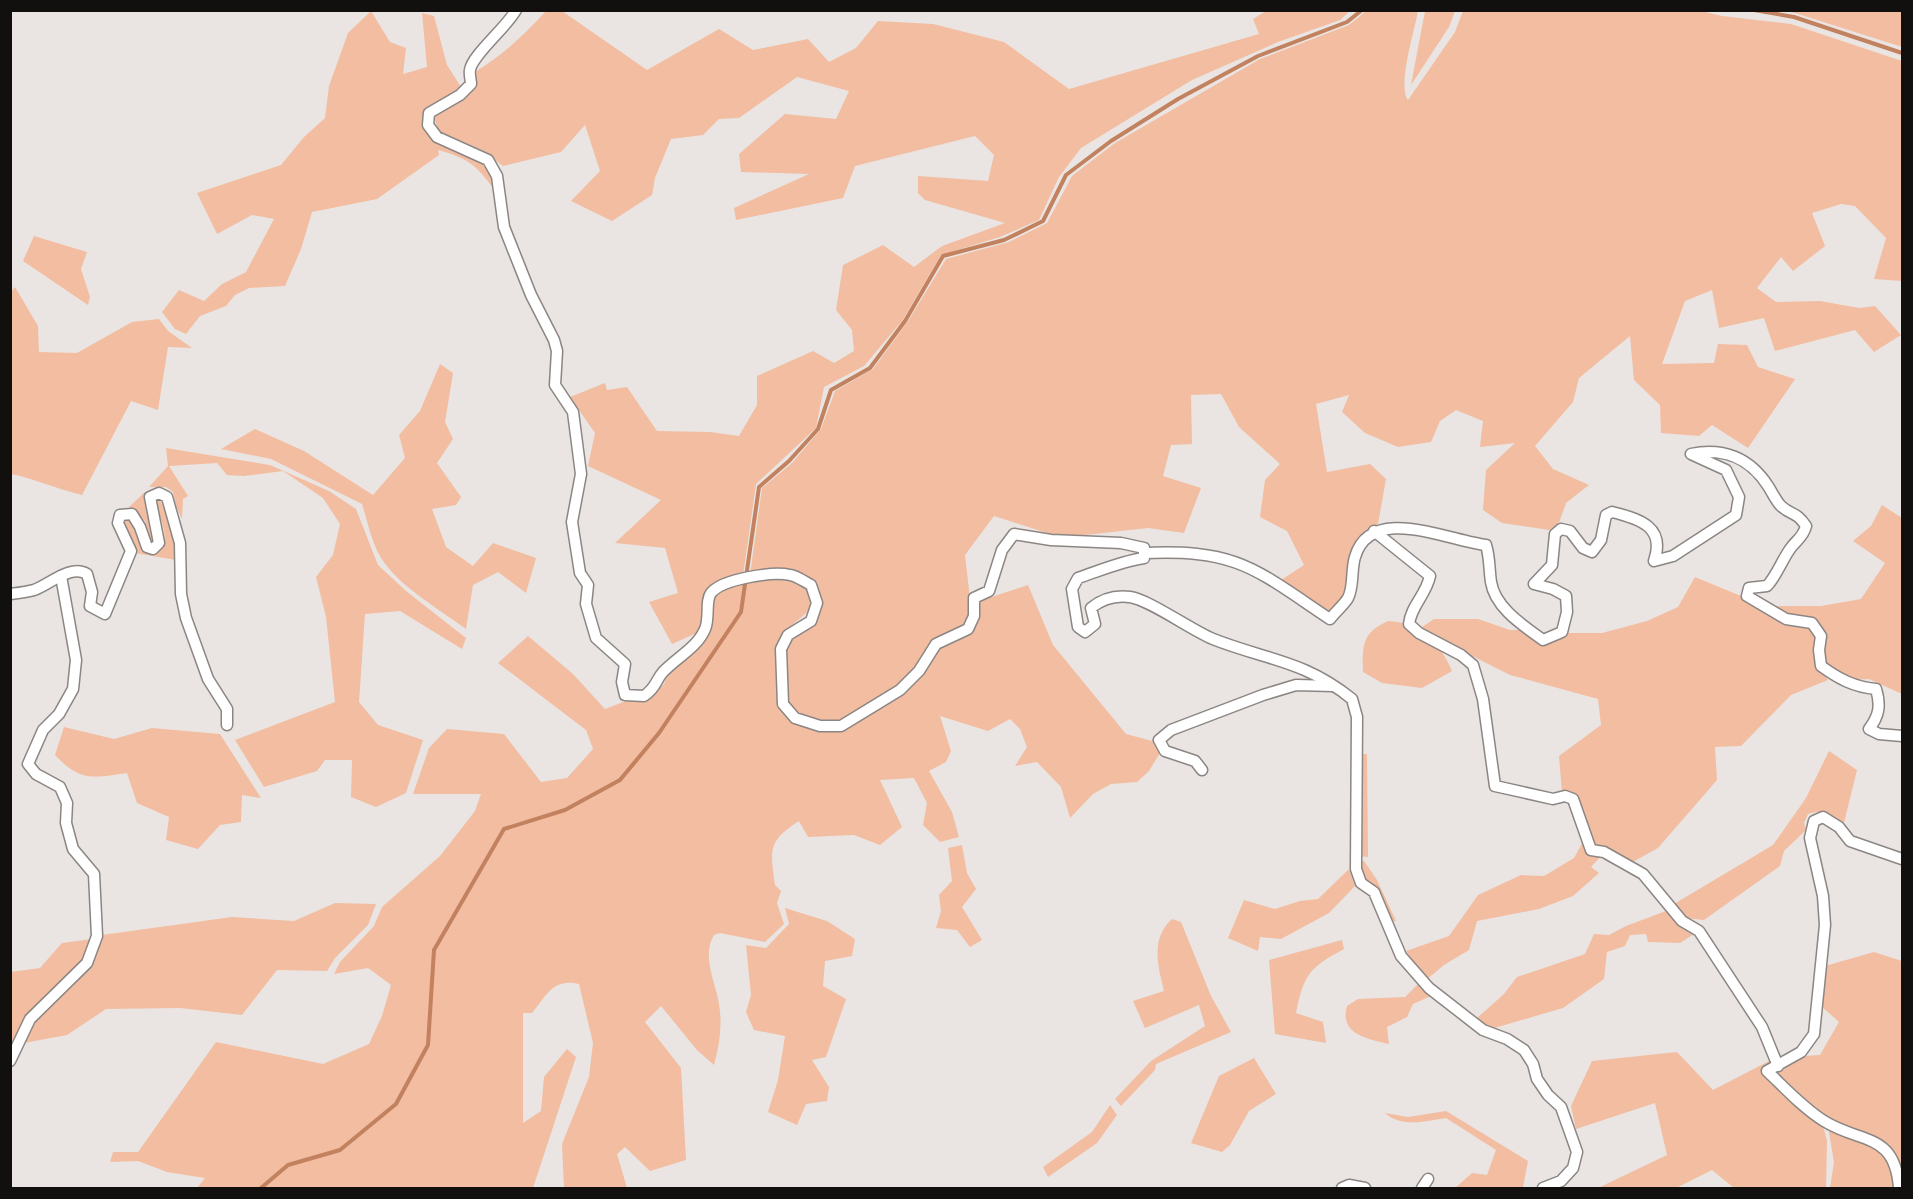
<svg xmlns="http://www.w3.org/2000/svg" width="1913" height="1199" font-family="'Fira Sans',sans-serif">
<rect width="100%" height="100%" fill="#eae5e2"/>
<g fill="#f2bda1">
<path d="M371,11L390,42L406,48L403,74L427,67L422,13L434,16L447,65L461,87C446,100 422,103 424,126L487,163L495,177L497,193C476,166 473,160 438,150L439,155L377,199L312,212L301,249L285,286L249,288L235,295L226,306L200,316L186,334L175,329L162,312L179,290L204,301L222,284L246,272L274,219L252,215L217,234L197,193L281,165L304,137L325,118L329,86L348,33Z"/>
<path d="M546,11H562L647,70L719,29L753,50L808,39L829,62L856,48L878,21L933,24L1004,42L1069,89L1259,34L1253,19L1266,11H1350L1340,20L1278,42L1192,80L1081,148L1059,177L1039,220L1000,237L941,255L902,321L864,366L824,387L816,428L756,484L743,576L726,577L706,589C702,604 706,616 701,631L672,644L649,602L678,593L665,548L615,543L661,500L588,466L595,433L570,397L605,383L607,390L627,387L657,431L710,432L739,436L757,405V376L813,351L834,363L854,351L852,330L836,310L843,265L883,245L914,267L942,246L1005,223L925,200L918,193V176L988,181L994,155L975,136L855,166L843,198L736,220L734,208L809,174L741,172L739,154L785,114L836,119L849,91L797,77L739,118L719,119L703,135L671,139L655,178L652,195L612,221L571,201L600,171L585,125L561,152L503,166L482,150L439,131L434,118L438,112L461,101L475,86V72C503,55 524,35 546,11Z"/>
<path d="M1366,11H1418C1415,29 1397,86 1408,100L1455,32L1463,11H1701L1722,16L1791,24L1902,61V281L1874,279L1886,238L1855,206L1841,204L1812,213L1825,246L1793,271L1781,257L1757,288L1776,302L1820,301L1859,308L1875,306L1901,335L1874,352L1855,330L1775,351L1764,318L1719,328L1712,290L1685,301L1662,364L1714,363L1718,344L1747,345L1758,367L1795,379L1748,448L1712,425L1699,436L1661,433L1660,405L1634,380L1630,336L1579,378L1573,402L1535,446L1553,469L1589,485L1566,503L1559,523L1549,530L1502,523L1483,510L1486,470L1515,443L1480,447L1483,421L1456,410L1440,421L1431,442L1398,447L1365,433L1342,412L1349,395L1316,404L1327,472L1370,464L1386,479L1378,524L1364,531L1353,546L1345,595L1330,614L1281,580L1304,565L1287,531L1260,517L1265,480L1280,464L1239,427L1221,394L1191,395L1192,444L1171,445L1163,476L1201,488L1184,533L1148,528L1085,535H1053L994,516L965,555L972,616L967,627L953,634L898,688L839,723H823L797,716L786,703L783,649L790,636L816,620L822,600L817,582L793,571L750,575L762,488L792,463L821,429L835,391L873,369L908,321L946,259L1009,242L1047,223L1072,176L1115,143L1260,59L1349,25Z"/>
<path d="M1425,11H1455L1449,27L1411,85Z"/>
<path d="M1784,11H1902V47L1795,13Z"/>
<path d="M34,236L87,252L81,269L90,297L88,305L23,261Z"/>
<path d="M15,287L38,326L39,352L77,353L132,322L159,319L168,331L192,348L168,347L158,410L131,401L82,495C57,489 35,479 11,474L10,293Z"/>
<path d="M440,364L453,373L445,422L453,439L437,463L461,497L456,505L432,509L446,547L473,566L493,543L536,558L526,593L498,572L473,585L466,629C439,609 403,589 383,561C372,545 368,523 362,504L271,459L221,449L255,429L304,451L373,495L405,458L399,435L420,411Z"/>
<path d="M166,448L270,465L329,491L356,509L378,565L406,591L466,638L462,649L400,611L365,614L359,702L378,725L423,740L406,793L376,807L351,797L352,760H325L317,771L264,787L235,740L335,702L326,617L316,577L333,555L340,524L323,498L283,471L244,476L227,475L217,463L169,466L188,496L183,499L182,519L176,506L173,492L166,487H149L168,466Z"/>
<path d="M145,492L154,541L148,540L145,521L129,507Z"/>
<path d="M160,500L176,534V560L135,553L123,523V519L129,520L147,552L160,551C171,538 159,517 156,503Z"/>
<path d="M1882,505L1902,518V694L1869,679L1849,680L1825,663L1816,623L1787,616L1768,606H1821L1861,599L1885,563L1853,541L1871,526Z"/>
<path d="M1695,577L1811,625L1818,636L1817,664L1828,680L1791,695L1741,746L1715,747L1717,780L1658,848L1629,864L1591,848L1580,810L1562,793L1559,756L1601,725L1598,699L1510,675L1419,629L1434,619H1478L1510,630H1525L1544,644L1566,633H1602L1647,621L1678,607Z"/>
<path d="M767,578L802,583L812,594V607C805,616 795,621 788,629C768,651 776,689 788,713L826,730L888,702L936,647L973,632L979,615V601L1028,585L1053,645L1126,734L1156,742L1160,753L1149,771L1137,782L1111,784L1093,794L1070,818L1061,787L1037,762L1015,766L1027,747L1020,729L1010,719L988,731L940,716L951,751L946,762L929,771L952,812L959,837L940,842L923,825L927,803L914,778L880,780L902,827L880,845L854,835L808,837L799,821C768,841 770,849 775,885L781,891L777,903L784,924L765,942L720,933L714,935C702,955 714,979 718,999C723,1022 720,1043 714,1065L697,1050L661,1006L645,1022L681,1068L686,1160L650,1171L625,1147L617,1154L627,1188H564L562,1144L589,1077L593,1043L579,984C553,978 547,995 532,1013H523V1123L541,1111L544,1077L567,1049L576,1057L533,1188H197L205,1178L167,1172L138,1161L110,1162L113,1152H138L216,1042L323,1064L369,1044L382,1016L391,985L368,968L334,974L340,962L374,926L382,907L440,856L475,811L481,794H413L429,748L447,729L504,734L541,782L567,778L593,749L586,730L498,663L528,636L573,674L605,709L626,701L649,700L664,684L668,673L702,645L714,615L713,598L723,587Z"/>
<path d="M1388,621C1418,622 1441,644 1452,671L1422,688L1382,683L1363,672C1362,645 1362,633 1388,621Z"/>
<path d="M64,727L114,739L152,728L220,734L261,798L242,795L241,822L220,825L198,849L166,840L169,817L137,803L127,773C93,778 80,782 55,755Z"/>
<path d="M1829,751L1857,770L1844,823C1832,814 1823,809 1808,814L1804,823L1806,830L1784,851L1780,866L1704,920L1685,918L1674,904L1773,845L1806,798Z"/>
<path d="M1361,754H1367L1368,857L1359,856Z"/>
<path d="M1584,840L1603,854L1591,867L1599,873L1573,896L1539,909L1477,921L1469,950L1444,965L1426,980L1406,951L1449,936L1478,895L1521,875L1544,876L1574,858Z"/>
<path d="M962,845L967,873L976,889L962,907L982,940L970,947L957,930L936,928L941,911L939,895L952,881L948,848Z"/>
<path d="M1359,861H1364L1377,880L1396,921H1390L1363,881Z"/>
<path d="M1349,869L1355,886L1329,913L1281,939L1260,937L1258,951L1228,938L1244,900L1275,909L1300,901L1318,899Z"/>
<path d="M335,903L376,904L368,925L335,958L327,971L277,970L242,1015L180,1008L106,1009L67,1035L24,1043L35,1021L90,967L102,935L232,917L294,921Z"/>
<path d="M785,908L827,921L855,939L852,956L825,961L823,986L846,999L826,1057L812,1060L829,1087L827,1101L806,1104L797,1125L768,1112L778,1080L785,1036L754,1030L746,1012L751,995L746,945L766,948L789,924Z"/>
<path d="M1666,911L1694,934L1680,943L1648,942L1646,934L1630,935L1625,946L1607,952L1604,979L1563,1008L1491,1029L1477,1018L1504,994L1517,977L1585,954L1594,934L1609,935L1626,926Z"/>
<path d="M1172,919L1181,922L1211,996L1231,1032L1156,1064L1155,1070L1121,1106L1115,1099L1151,1061L1205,1026L1199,1005L1145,1028L1133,1001L1164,991C1158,966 1150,939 1172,919Z"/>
<path d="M93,939L84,962L29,1017L11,1046V972L40,968L62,943Z"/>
<path d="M1342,940L1344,949C1309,968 1304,974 1296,1013L1323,1022L1326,1043L1275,1034L1269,960Z"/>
<path d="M1874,952L1902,961V1188L1895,1153L1883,1141L1844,1127L1808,1105L1776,1073L1803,1056L1820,1055L1839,1022L1821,1006L1825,966Z"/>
<path d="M1418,984L1431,996L1413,1004L1407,1017L1387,1027L1389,1044C1367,1039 1339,1034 1347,1006L1358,999L1405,997Z"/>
<path d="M1677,1052L1713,1090L1771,1060L1775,1066L1766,1071L1822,1122L1827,1141L1826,1188H1734L1712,1170L1676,1188H1598L1667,1155L1655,1103L1576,1129L1571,1106L1592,1061Z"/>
<path d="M1254,1058L1276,1094L1249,1111L1230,1145L1222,1152L1191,1143L1219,1076Z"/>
<path d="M1110,1105L1117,1115L1097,1143L1048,1177L1043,1167L1092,1132Z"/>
<path d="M1446,1111L1528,1161L1523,1187L1527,1188H1455L1472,1173L1487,1175L1496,1150L1446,1118C1427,1121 1401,1128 1385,1113L1408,1117Z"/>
<path d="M1828,1126L1861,1139L1890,1159L1897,1188H1830L1834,1162Z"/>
</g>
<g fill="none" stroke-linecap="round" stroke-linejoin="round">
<g stroke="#c2825f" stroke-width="4">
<path d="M1754,10L1794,17L1902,53"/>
<path d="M261,1188L288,1165L340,1150L396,1104L428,1045L434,950L504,829L565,810L620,780L659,733L741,612L759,487L789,461L818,429L831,390L870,368L905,321L943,256L1004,240L1043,221L1066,175L1111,141L1178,99L1258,56L1347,22L1362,10"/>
</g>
<defs>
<g id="street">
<path d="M516,10C507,27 472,55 470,70C469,74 471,80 471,84L460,95L429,113L428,125L437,137L488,160L497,176L504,227L531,295L554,340L557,351L555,385L573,412L581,474L572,522L580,573L588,585L586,604L596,638L625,664L622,682L625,695L644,696C657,687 655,681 663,672C677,657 697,648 705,629C710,618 705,601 711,593C722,579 773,571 790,575C797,576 805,582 811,585L817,603L811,621L788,635L781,649L783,704L795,718L820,726H841L900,690L919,671L936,644L968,629L974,616V598L989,591L1002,550L1014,534L1051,540L1121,543L1144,548V558C1122,561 1099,571 1078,578L1072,589L1078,627L1085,632L1095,624L1091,608C1102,599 1115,595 1130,597C1150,600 1191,630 1213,639C1266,660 1304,660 1352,699L1357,717L1356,869L1361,883L1374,892L1401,956L1429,988L1483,1030L1507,1039L1524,1050L1533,1064L1537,1079L1548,1095L1561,1107L1577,1152L1573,1168L1561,1181L1543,1188"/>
<path d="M1374,531L1430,576C1426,595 1411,606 1409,624L1419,633L1461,655L1473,665L1483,699L1495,786L1553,799L1565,796L1573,799L1591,850L1604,852L1643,874L1682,921L1699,931L1762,1027L1778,1066"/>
<path d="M1144,553C1238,549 1255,569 1330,619C1335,612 1344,605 1348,598C1354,587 1351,569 1355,557C1371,503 1449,541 1486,545C1490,558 1489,569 1491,582C1495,608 1524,626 1543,640L1562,632L1567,612L1566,596L1553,589L1534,584L1552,565L1555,534L1561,529L1570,531L1583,548L1592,552L1601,540L1606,515L1612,512C1640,519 1666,527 1654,561L1673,556L1736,515L1739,497L1726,470L1691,454C1723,447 1750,458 1768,486C1772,492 1776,501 1781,506C1792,516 1796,511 1806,526C1803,538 1796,540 1790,549C1781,562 1777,575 1767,586L1749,588L1747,596L1786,619L1812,623L1821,636L1819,650L1821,666C1839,679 1854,687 1876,689C1881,706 1879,716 1869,729L1879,734L1902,736"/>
<path d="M10,594C18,593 27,592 34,590C50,584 71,564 87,574L92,592L90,606L105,614L131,551L118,523L120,515L132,514L140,527L147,547L153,549L159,543L150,497L159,493L167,497L180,543L181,594L186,618L208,679L227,709V725"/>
<path d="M1202,770L1195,761L1165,751L1159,740L1171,730L1263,695L1296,685L1333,686"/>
<path d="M10,1061L30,1019L87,963L97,936L94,874L73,849L66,823L67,803L60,787L36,774L28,764L43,730L59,714L73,689L76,660L61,576"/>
<path d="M1342,1188L1349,1185L1365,1188"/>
<path d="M1422,1188L1428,1179"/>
<path d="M1899,1188C1895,1132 1861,1144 1824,1121C1802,1107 1785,1088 1767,1071L1801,1052L1814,1034L1825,925L1823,896L1810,838L1814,821L1823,817L1839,827L1850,841L1902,859"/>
</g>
</defs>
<use href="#street" stroke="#8b8683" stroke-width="13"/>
<use href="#street" stroke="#fff" stroke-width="10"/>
</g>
<rect width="1913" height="1199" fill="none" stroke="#12100f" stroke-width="24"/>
</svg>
